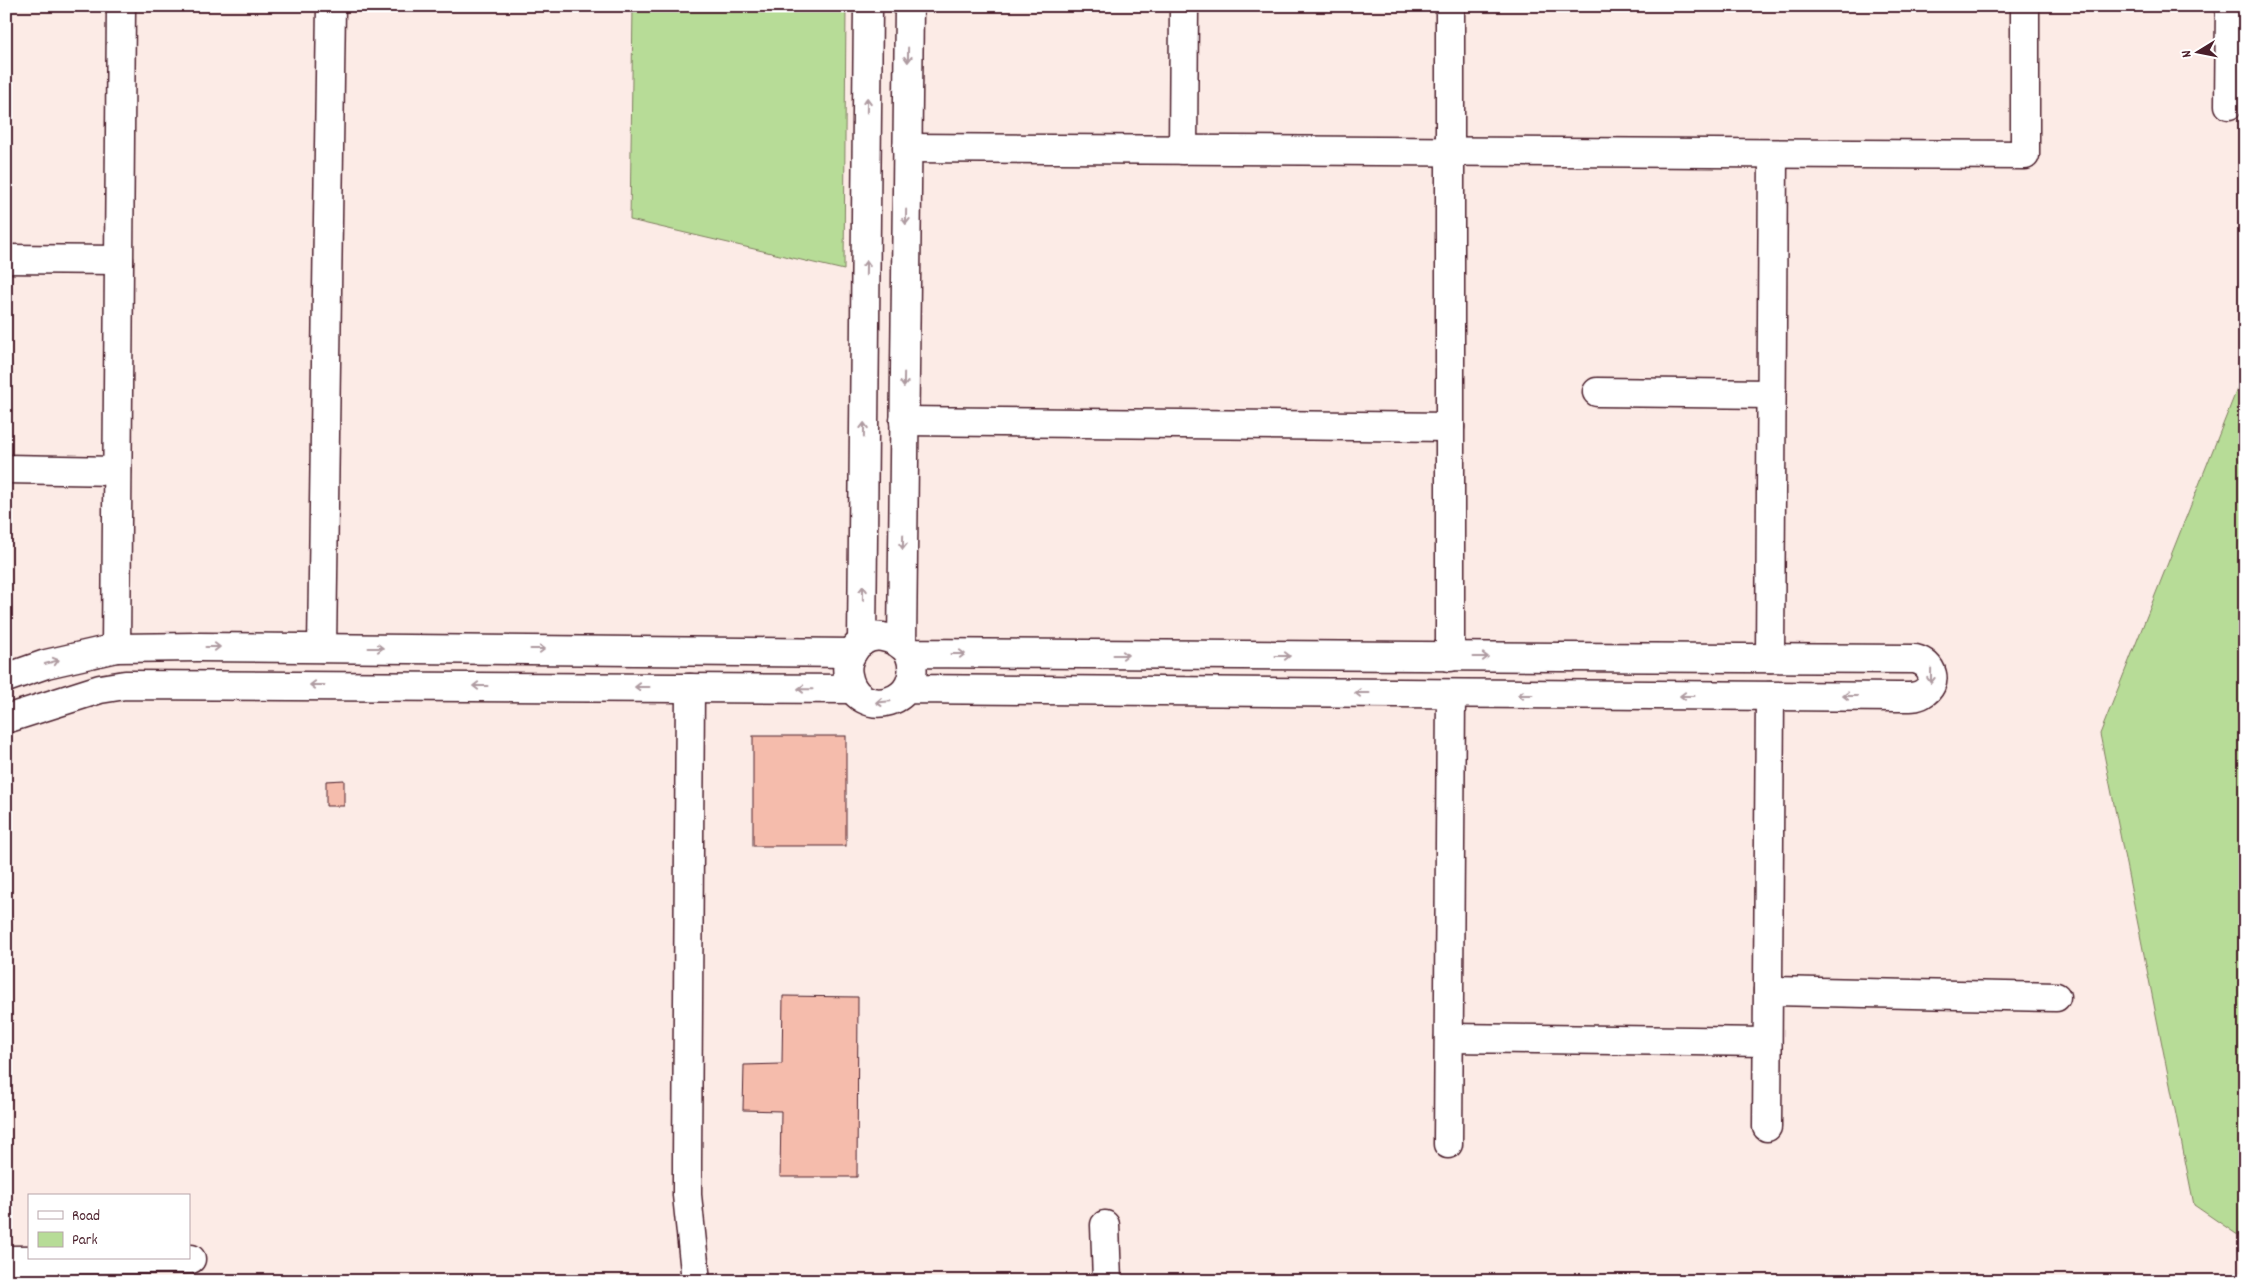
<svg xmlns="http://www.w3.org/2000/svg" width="2251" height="1287" font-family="Dekko,sans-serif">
<rect width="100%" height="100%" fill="#fcebe6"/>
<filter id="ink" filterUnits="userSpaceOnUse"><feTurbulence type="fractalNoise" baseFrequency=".02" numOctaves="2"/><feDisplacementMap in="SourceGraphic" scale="10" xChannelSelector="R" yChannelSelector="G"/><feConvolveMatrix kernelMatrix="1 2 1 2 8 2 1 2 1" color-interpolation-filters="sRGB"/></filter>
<g filter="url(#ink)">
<g fill="#b7dc97" stroke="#807e61">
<path d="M633,6H846L844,270L630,220Z"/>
<path d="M2245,369V1240L2194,1205L2100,734Z"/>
</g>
<g fill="#f5bcac" stroke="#4a1f2b">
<rect x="753" y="736" width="93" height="110"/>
<path d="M344,780V806H326V781Z"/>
<path d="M783,996L858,997L857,1177H780L781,1111L743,1110L744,1065L782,1064Z"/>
</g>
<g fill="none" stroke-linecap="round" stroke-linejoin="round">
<defs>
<g id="minor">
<path d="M1450,6V657"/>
<path d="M2229,105L2230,6"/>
<path d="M907,148L2025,155V6"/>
<path d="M1183,150L1184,6"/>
<path d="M6,259L119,260"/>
<path d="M1597,392L1771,394"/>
<path d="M904,421L1450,427"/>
<path d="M6,469L117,471"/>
<path d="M116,648L121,6"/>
<path d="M322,648L331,6"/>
<path d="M1770,658L1773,154"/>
<path d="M690,688L687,1162V1195L696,1281"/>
<path d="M1768,991L2056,997"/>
<path d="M1449,1038L1767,1042"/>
<path d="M1767,1127L1770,696"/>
<path d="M1448,1144L1451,694"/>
<path d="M1105,1225L1107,1281"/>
<path d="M6,1260L191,1259"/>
</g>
<g id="tertiary">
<path d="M862,642L868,6"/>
<path d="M902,644L909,6"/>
<path d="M6,678L46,664L116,648L198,647L852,653"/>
<path d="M907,689L1898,697C1906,697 1915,698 1922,694C1940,684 1933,663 1915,659L909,653C895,636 869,628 854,650C849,657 846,666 848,675C856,723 929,704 909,653"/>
<path d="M6,719L100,689L125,685L853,689"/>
</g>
</defs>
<use href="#minor" stroke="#4a1f2b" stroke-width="31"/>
<use href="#tertiary" stroke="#4a1f2b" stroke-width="31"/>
<use href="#minor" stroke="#fff" stroke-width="28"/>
<use href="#tertiary" stroke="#fff" stroke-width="28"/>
</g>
<defs><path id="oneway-shaft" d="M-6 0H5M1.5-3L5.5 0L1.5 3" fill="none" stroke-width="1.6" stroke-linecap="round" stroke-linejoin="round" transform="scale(1.25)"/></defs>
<g stroke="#ae9aa0">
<use href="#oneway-shaft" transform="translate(908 55) rotate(91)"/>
<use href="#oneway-shaft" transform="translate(867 105) rotate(-89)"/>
<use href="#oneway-shaft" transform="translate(906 217) rotate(91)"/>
<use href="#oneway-shaft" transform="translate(866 268) rotate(-89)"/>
<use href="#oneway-shaft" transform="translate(904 380) rotate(91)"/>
<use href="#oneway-shaft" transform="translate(864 430) rotate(-89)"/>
<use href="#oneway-shaft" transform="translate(903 542) rotate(91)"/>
<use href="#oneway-shaft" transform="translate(863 593) rotate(-89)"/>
<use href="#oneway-shaft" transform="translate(213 647)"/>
<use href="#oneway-shaft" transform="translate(376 648)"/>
<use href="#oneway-shaft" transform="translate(538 649)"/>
<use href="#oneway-shaft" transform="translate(958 654)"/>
<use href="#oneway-shaft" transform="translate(1121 655)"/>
<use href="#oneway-shaft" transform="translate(1283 656)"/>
<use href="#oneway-shaft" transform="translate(1481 657)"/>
<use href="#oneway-shaft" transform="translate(52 662) rotate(-15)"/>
<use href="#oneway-shaft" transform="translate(1931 676) rotate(91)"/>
<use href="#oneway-shaft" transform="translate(317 685) rotate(-180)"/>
<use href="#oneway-shaft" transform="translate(480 686) rotate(-180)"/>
<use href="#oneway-shaft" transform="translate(642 687) rotate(-180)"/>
<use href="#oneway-shaft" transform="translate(805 689) rotate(-179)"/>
<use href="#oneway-shaft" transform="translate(1362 693) rotate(-180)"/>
<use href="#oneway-shaft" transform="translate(1525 695) rotate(-180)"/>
<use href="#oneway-shaft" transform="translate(1687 696) rotate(-180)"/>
<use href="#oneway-shaft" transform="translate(1850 696) rotate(-180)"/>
<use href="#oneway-shaft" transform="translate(883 702) rotate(175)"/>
</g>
</g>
<rect width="2251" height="1287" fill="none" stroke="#fff" stroke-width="25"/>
<rect x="12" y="12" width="2226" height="1262" fill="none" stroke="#4a1f2b" stroke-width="2" filter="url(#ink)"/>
<rect x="28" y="1194" width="162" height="65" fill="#ffffff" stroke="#b7a5aa"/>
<rect x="38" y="1211" width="25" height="8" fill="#ffffff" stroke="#b7a5aa"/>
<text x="72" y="1220" font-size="15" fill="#4a1f2b">Road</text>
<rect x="38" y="1232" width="25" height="15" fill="#b7dc97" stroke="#b7a5aa"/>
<text x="72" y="1244" font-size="15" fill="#4a1f2b">Park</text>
<g transform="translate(2198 52) rotate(260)" stroke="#ffffff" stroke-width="4" paint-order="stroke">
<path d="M0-4L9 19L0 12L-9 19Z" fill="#4a1f2b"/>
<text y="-8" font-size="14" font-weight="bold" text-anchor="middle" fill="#4a1f2b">N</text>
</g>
</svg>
